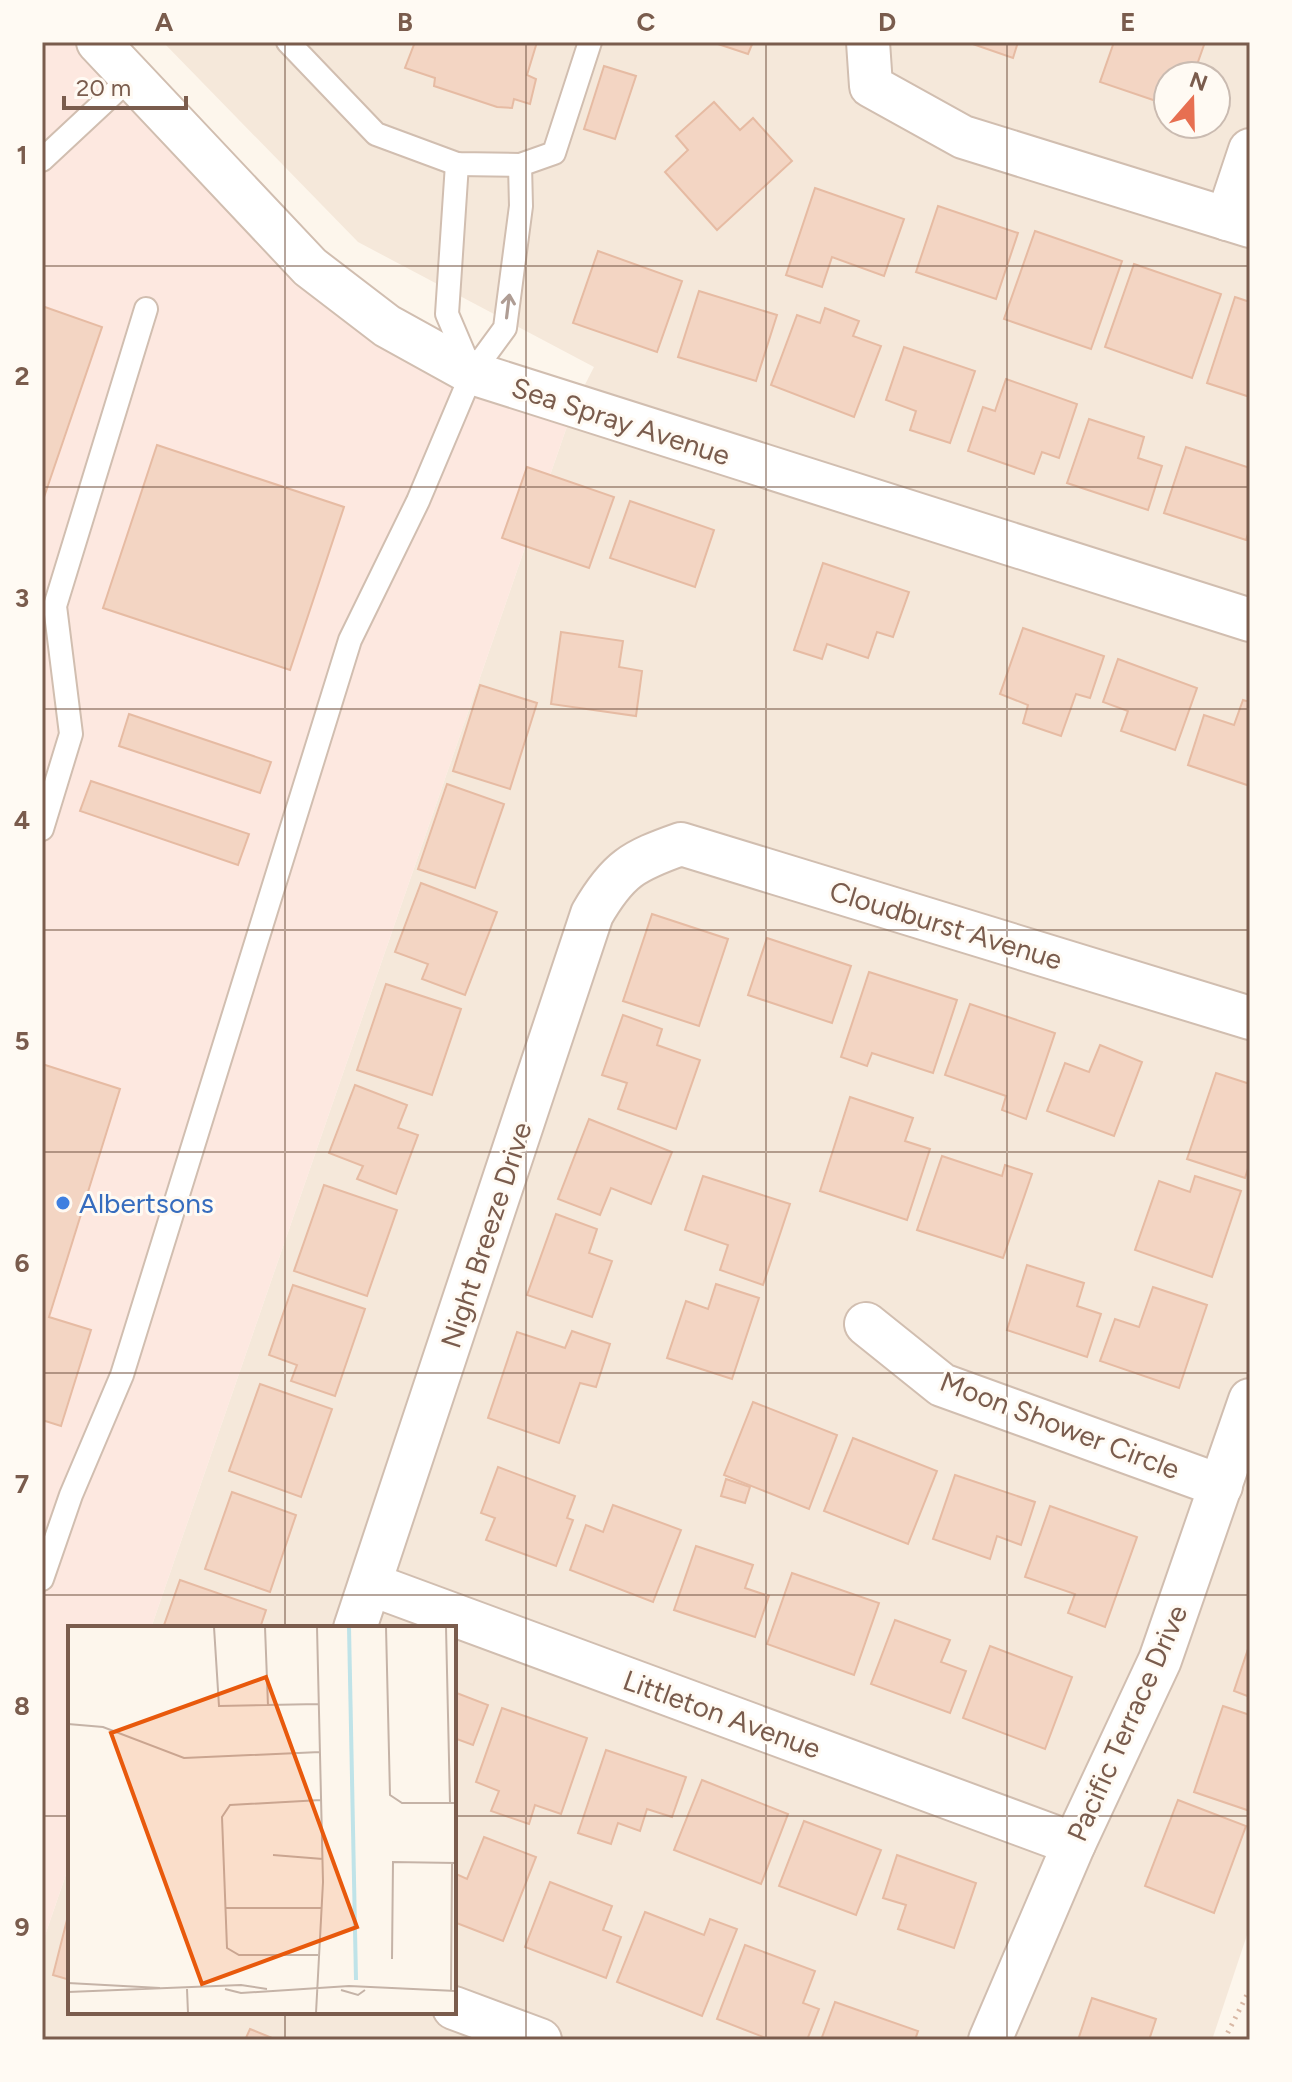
<svg xmlns="http://www.w3.org/2000/svg" width="1292" height="2082" font-family="Figtree,sans-serif">
<rect width="100%" height="100%" fill="#fdf6ec"/>
<path fill="#f5e8da" fill-rule="evenodd" d="M163,42H1250V1926L1212,2040H42V1944L70,1863V2012H454V1628H151L574,406L594,367L358,242ZM1168,76H1216V124H1168Z"/>
<path fill="#fde8e0" d="M42,42H98L310,267L574,406L151,1628H70V1863L42,1944Z"/>
<g fill="#f3d5c3" stroke="#e6bba3" stroke-width="2">
<path d="M415,42H537L527,75L536,79L530,104L514,99L512,108L497,107L434,86L435,78L405,68Z"/>
<path d="M712,42H753L748,54Z"/>
<path d="M967,42H1018L1013,58Z"/>
<path d="M1114,42H1205L1193,76H1168V105L1100,82Z"/>
<path d="M604,66L636,76L615,139L584,129Z"/>
<path d="M714,102L740,130L753,118L792,161L717,230L665,172L688,150L676,136Z"/>
<path d="M815,188L904,219L884,276L832,257L822,287L786,275Z"/>
<path d="M938,206L1018,233L996,299L916,272Z"/>
<path d="M1035,231L1122,261L1091,349L1004,319Z"/>
<path d="M598,251L682,281L657,352L573,323Z"/>
<path d="M1134,264L1221,294L1192,378L1105,347Z"/>
<path d="M699,291L777,315L756,381L678,357Z"/>
<path d="M1235,297L1250,302V397L1207,383Z"/>
<path d="M42,306L102,327L42,503Z"/>
<path d="M825,308L859,321L853,336L881,346L854,417L771,385L797,315L820,323Z"/>
<path d="M904,347L975,371L950,443L910,430L916,411L886,400Z"/>
<path d="M1006,379L1077,404L1059,458L1042,452L1034,474L968,451L983,407L995,411Z"/>
<path d="M1089,419L1144,437L1138,458L1162,466L1148,510L1067,483Z"/>
<path d="M157,445L344,507L290,670L103,608Z"/>
<path d="M1186,447L1250,468V528L1246,540L1164,513Z"/>
<path d="M527,467L614,497L589,568L502,538Z"/>
<path d="M630,501L714,530L695,587L610,558Z"/>
<path d="M823,563L909,592L893,637L877,632L868,658L827,644L822,659L794,650Z"/>
<path d="M1023,628L1104,656L1090,698L1076,694L1061,736L1023,723L1028,705L1000,694Z"/>
<path d="M561,632L623,641L619,667L642,671L636,716L551,704Z"/>
<path d="M1118,659L1197,688L1175,750L1121,731L1128,711L1103,702Z"/>
<path d="M480,685L537,703L510,789L453,771Z"/>
<path d="M1243,700L1250,702V786L1188,765L1204,715L1234,725Z"/>
<path d="M129,714L271,762L260,793L119,746Z"/>
<path d="M91,781L249,834L238,865L80,811Z"/>
<path d="M447,784L504,804L475,888L418,869Z"/>
<path d="M421,883L497,912L465,995L422,979L428,964L395,952Z"/>
<path d="M652,914L728,939L699,1026L623,1001Z"/>
<path d="M767,938L851,966L832,1023L748,995Z"/>
<path d="M869,972L957,1000L933,1073L872,1053L867,1066L841,1057Z"/>
<path d="M386,984L461,1009L432,1095L357,1070Z"/>
<path d="M970,1004L1055,1033L1026,1119L1002,1110L1006,1096L945,1075Z"/>
<path d="M623,1015L662,1029L657,1045L700,1060L676,1129L618,1109L627,1083L602,1075Z"/>
<path d="M1100,1045L1142,1062L1114,1136L1047,1111L1065,1063L1089,1072Z"/>
<path d="M42,1064L120,1089L49,1317L91,1330L61,1426L42,1420Z"/>
<path d="M1216,1073L1250,1084V1162L1245,1178L1187,1159Z"/>
<path d="M355,1085L407,1105L398,1128L418,1135L396,1194L357,1179L363,1166L329,1153Z"/>
<path d="M850,1097L913,1118L905,1141L930,1149L907,1220L820,1191Z"/>
<path d="M589,1119L672,1152L651,1204L611,1188L600,1215L558,1199Z"/>
<path d="M942,1156L1002,1176L1005,1165L1032,1174L1003,1258L917,1230Z"/>
<path d="M703,1176L790,1204L763,1285L720,1270L728,1245L685,1230Z"/>
<path d="M1195,1176L1241,1191L1212,1277L1135,1250L1159,1181L1190,1192Z"/>
<path d="M324,1185L397,1210L367,1296L294,1271Z"/>
<path d="M556,1214L597,1229L589,1253L612,1261L592,1317L527,1295Z"/>
<path d="M1027,1265L1084,1283L1077,1306L1101,1314L1087,1357L1007,1330Z"/>
<path d="M716,1284L759,1298L732,1379L667,1358L686,1301L708,1309Z"/>
<path d="M293,1285L365,1309L335,1396L291,1381L297,1365L269,1355Z"/>
<path d="M1153,1287L1207,1305L1179,1388L1100,1361L1115,1319L1139,1327Z"/>
<path d="M572,1331L610,1344L596,1387L580,1383L559,1443L488,1418L517,1332L565,1348Z"/>
<path d="M260,1384L332,1409L301,1497L229,1471Z"/>
<path d="M753,1402L837,1435L809,1509L724,1475Z"/>
<path d="M853,1438L937,1471L908,1544L824,1511Z"/>
<path d="M498,1467L575,1496L567,1518L573,1520L556,1566L486,1540L495,1518L481,1513Z"/>
<path d="M955,1475L1035,1502L1021,1545L997,1536L990,1559L933,1539Z"/>
<path d="M726,1479L750,1487L745,1503L721,1496Z"/>
<path d="M232,1492L296,1515L270,1592L205,1569Z"/>
<path d="M613,1505L681,1530L653,1602L570,1570L586,1525L603,1532Z"/>
<path d="M1050,1506L1137,1537L1105,1627L1068,1613L1075,1594L1025,1577Z"/>
<path d="M696,1546L753,1565L745,1588L769,1596L755,1637L674,1610Z"/>
<path d="M792,1573L879,1603L854,1675L767,1644Z"/>
<path d="M180,1580L266,1610L260,1628H163Z"/>
<path d="M895,1620L950,1640L941,1662L966,1671L950,1713L871,1684Z"/>
<path d="M1250,1643V1697L1234,1691Z"/>
<path d="M990,1646L1072,1677L1045,1749L963,1718Z"/>
<path d="M454,1692L488,1705L473,1745L454,1738Z"/>
<path d="M1223,1706L1250,1715V1811L1194,1792Z"/>
<path d="M502,1708L587,1738L561,1814L535,1805L529,1824L491,1811L499,1791L476,1782Z"/>
<path d="M606,1750L686,1777L672,1817L647,1809L640,1831L618,1823L611,1844L578,1833Z"/>
<path d="M702,1780L788,1814L761,1884L674,1850Z"/>
<path d="M1178,1800L1246,1826L1214,1913L1145,1886Z"/>
<path d="M804,1821L881,1850L856,1915L779,1886Z"/>
<path d="M484,1837L536,1857L503,1941L454,1922V1873L467,1879Z"/>
<path d="M897,1855L976,1883L954,1948L898,1929L906,1905L883,1898Z"/>
<path d="M550,1882L612,1906L603,1930L621,1937L606,1978L525,1947Z"/>
<path d="M70,1908V1980L53,1975Z"/>
<path d="M645,1912L704,1935L710,1919L737,1929L702,2016L617,1982Z"/>
<path d="M745,1945L815,1971L803,2003L819,2009L807,2040H771L717,2019Z"/>
<path d="M1092,1998L1156,2019L1149,2040H1078Z"/>
<path d="M835,2002L918,2031L915,2040H821Z"/>
<path d="M250,2029L277,2040H245Z"/>
</g>
<g fill="none" stroke-linecap="round" stroke-linejoin="round">
<defs>
<g id="lane">
<path d="M288,42L376,134L457,164L520,165L554,153L590,42"/>
<path d="M42,160L131,77"/>
<path d="M457,164L447,314L470,368"/>
<path d="M42,829L71,734L55,606L146,309"/>
<path d="M42,1579L71,1495L122,1375L350,640L418,501L472,373L505,328L521,206L520,165"/>
</g>
<g id="street">
<path d="M98,42L310,267L387,326L472,373L1250,620"/>
<path d="M868,42L871,86L963,137L1250,226"/>
<path d="M1227,219L1250,150"/>
<path d="M866,1324L942,1385L1221,1486"/>
<path d="M370,1584L1074,1844"/>
<path d="M355,1628L592,914C618,869 633,861 681,844L1250,1018"/>
<path d="M454,2008L540,2040"/>
<path d="M990,2040L1074,1844L1160,1660L1250,1400"/>
</g>
</defs>
<use href="#lane" stroke="#d1beb0" stroke-width="26"/>
<use href="#street" stroke="#d1beb0" stroke-width="46"/>
<path stroke="#d9b8a5" stroke-width="5" stroke-dasharray="2 6" stroke-linecap="butt" d="M1224,2040L1250,1989"/>
<use href="#lane" stroke="#fff" stroke-width="22"/>
<use href="#street" stroke="#fff" stroke-width="42"/>
</g>
<defs><path id="oneway-shaft" d="M-6 0H5M1.5-3L5.5 0L1.5 3" fill="none" stroke-width="1.6" stroke-linecap="round" stroke-linejoin="round" transform="scale(2)"/></defs>
<use stroke="#af9d94" href="#oneway-shaft" transform="translate(508 306) rotate(-83)"/>
<path fill="none" stroke="#7a5c4d" stroke-width="2" stroke-opacity="0.55" d="M285,42V1628M526,42V2040M766,42V2040M1007,42V2040M42,266H1250M42,487H1250M42,709H1250M42,930H1250M42,1152H1250M42,1373H1250M42,1595H1250M42,1816H70M454,1816H1250M285,2012V2040"/>
<circle fill="#3f7fe0" stroke="#fffaf3" stroke-width="3" cx="63" cy="1203" r="8"/>
<g text-anchor="middle" stroke-width="6" stroke-linejoin="round" paint-order="stroke">
<g font-size="28" fill="#7a5c4d" stroke="#fffaf3">
<text transform="translate(621 421) rotate(18)" y="10">Sea Spray Avenue</text>
<text transform="translate(946 925) rotate(17)" y="10">Cloudburst Avenue</text>
<text transform="translate(486 1235) rotate(-72)" y="10">Night Breeze Drive</text>
<text transform="translate(1060 1425) rotate(21)" y="10">Moon Shower Circle</text>
<text transform="translate(722 1714) rotate(20)" y="10">Littleton Avenue</text>
<text transform="translate(1127 1723) rotate(-66)" y="10">Pacific Terrace Drive</text>
</g>
<g font-size="28" fill="#366cbe" stroke="#fffaf3" text-anchor="start">
<text x="79" y="1213">Albertsons</text>
</g>
</g>
<g transform="translate(68 1626)">
<rect width="388" height="388" fill="#fdf6ec"/>
<path fill="none" stroke="#bfe3e8" stroke-width="4" d="M281,1L288,354"/>
<path fill="none" stroke="#c5b3a7" stroke-width="2" d="M146,1L151,80L251,78M197,1L200,80M318,1L322,169L334,177H388M378,1L382,177M0,98L35,101L116,132L252,126M205,229L255,233M157,282H253M250,329H171L159,322L154,191L162,179L253,174M324,333L325,236L388,237M0,357L92,362M119,363L120,387M157,363L173,367L281,360L388,365M273,364L290,369L297,364M383,365L384,236M0,366L173,359L199,363M248,387L255,256L249,1"/>
<path fill="#e8590c" fill-opacity="0.15" stroke="#e8590c" stroke-width="4" d="M198,51L289,301L134,358L43,107Z"/>
<rect width="388" height="388" fill="none" stroke="#7a5c4d" stroke-width="4"/>
</g>
<rect width="1292" height="2082" fill="none" stroke="#fffaf3" stroke-width="88"/>
<g transform="translate(1192 100) rotate(20)"><circle r="38" fill="#fffaf3" stroke="#cabbb1" stroke-width="2"/>
<path d="M0-6L14 30L0 20L-14 30Z" fill="#e76f51"/>
<text y="-12" font-size="22" font-weight="bold" text-anchor="middle" fill="#7a5c4d">N</text>
</g>
<path d="M64 96v12h122v-12" fill="none" stroke="#7a5c4d" stroke-width="4"/>
<text x="76" y="96" font-size="24" fill="#7a5c4d" stroke="#fffaf3" stroke-width="6" paint-order="stroke">20 m</text>
<rect x="44" y="44" width="1204" height="1994" fill="none" stroke="#7a5c4d" stroke-width="3"/>
<g font-size="26" text-anchor="middle" font-weight="bold" fill="#7a5c4d">
<text x="164" y="31">A</text>
<text x="405" y="31">B</text>
<text x="646" y="31">C</text>
<text x="887" y="31">D</text>
<text x="1128" y="31">E</text>
<text x="22" y="164">1</text>
<text x="22" y="385">2</text>
<text x="22" y="607">3</text>
<text x="22" y="829">4</text>
<text x="22" y="1050">5</text>
<text x="22" y="1272">6</text>
<text x="22" y="1493">7</text>
<text x="22" y="1715">8</text>
<text x="22" y="1936">9</text>
</g>
</svg>
